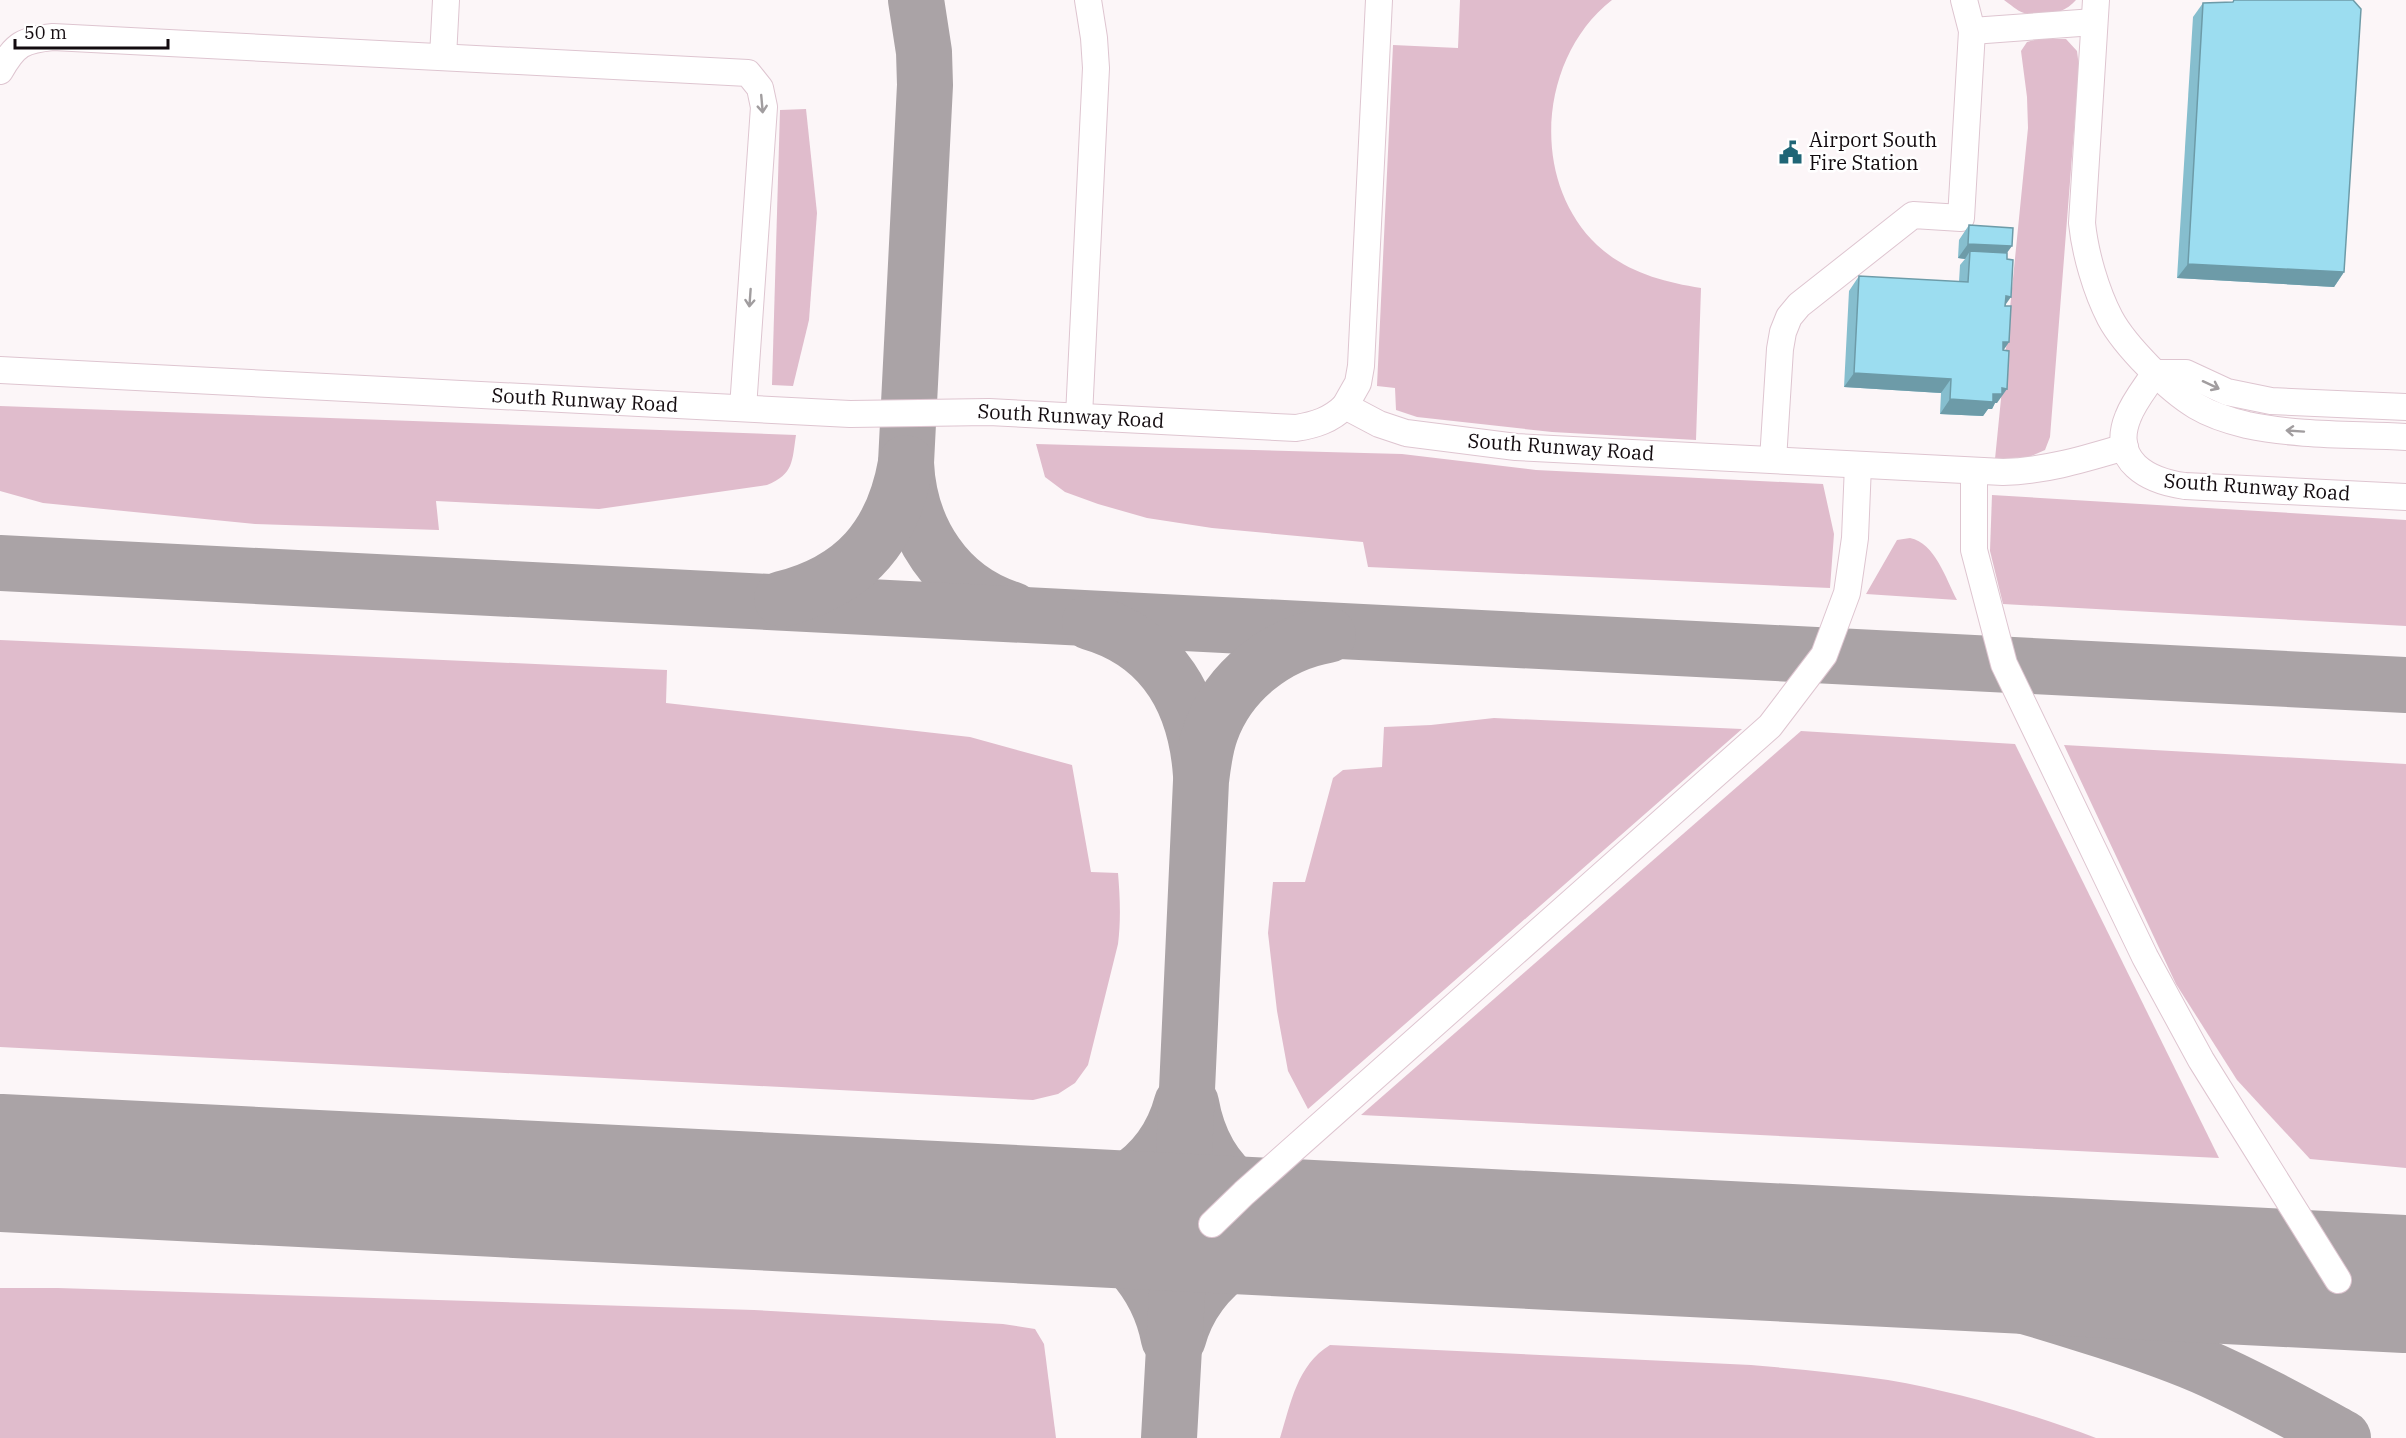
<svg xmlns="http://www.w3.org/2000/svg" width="2406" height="1438" font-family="'IBM Plex Serif',serif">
<rect width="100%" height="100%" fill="#fcf6f8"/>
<g fill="#e0bccc">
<path d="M1460,0H1612C1539,57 1529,180 1597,245C1626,272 1663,282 1701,288L1696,440L1552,432L1417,417L1396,410L1395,388L1377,386L1393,45L1458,48Z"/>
<path d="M2004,0H2076C2064,14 2042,19 2024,13C2017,11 2010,4 2004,0Z"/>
<path d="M2038,39H2066L2077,51L2079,67L2050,437L2045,450L2029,457L1995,459L2028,128L2027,97L2021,51L2027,42Z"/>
<path d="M806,109L817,213L809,320L793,386L772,385L780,110Z"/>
<path d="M0,406L796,435C792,461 794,474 767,485L599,509L436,501L439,530L255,524L43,503L0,491Z"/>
<path d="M1036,444L1402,454L1536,470L1823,484L1834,534L1830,588L1368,567L1363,542L1212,528L1147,518L1098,504L1065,492L1045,477Z"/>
<path d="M1992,495L2406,520V626L2003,604L1990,551Z"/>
<path d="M1910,538C1935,543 1946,579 1957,600L1866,594L1897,540Z"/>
<path d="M0,640L667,670L666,703L970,737L1072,765L1091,872L1118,873C1120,897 1121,920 1118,944L1088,1065L1075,1083L1058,1094L1033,1100L0,1047Z"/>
<path d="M1494,718L1742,729L1308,1109L1288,1071L1277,1011L1268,933L1273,882H1305L1333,778L1343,770L1382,767L1384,727L1431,725Z"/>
<path d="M1801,731L2015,744L2219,1158L1361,1115Z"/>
<path d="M2064,745L2406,764V1168L2310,1159L2237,1080L2176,984Z"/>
<path d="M0,1288H58L754,1310L1003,1324L1035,1329L1044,1344L1056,1438H0Z"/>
<path d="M1330,1345L1751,1365C1796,1369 1843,1373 1888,1380C1958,1392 2029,1413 2096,1438H1280C1291,1403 1297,1365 1330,1345Z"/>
</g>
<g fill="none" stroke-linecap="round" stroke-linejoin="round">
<g stroke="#aaa3a6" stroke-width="56">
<path d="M916,0L924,52L925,85L906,463C909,530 947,590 1013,610"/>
<path d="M0,563L2406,685"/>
<path d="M782,599C854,581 893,537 906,463"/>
<path d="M1090,622C1163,643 1196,702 1201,775"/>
<path d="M1191,1103C1206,1188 1265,1212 1339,1230"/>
<path d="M0,1184L151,1170"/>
<path d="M1030,1213C1099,1202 1162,1178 1182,1103"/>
<path d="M1022,1214C1034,1215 1048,1214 1059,1218C1116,1235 1158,1281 1169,1339"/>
<path d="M1808,1254C1903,1273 1994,1295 2086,1325C2125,1337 2164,1350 2202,1366C2250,1387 2297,1413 2343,1438"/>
<path d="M2338,1280L2406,1275"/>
<path d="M1178,1339C1196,1272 1265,1228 1333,1230"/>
<path d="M1169,1438L1181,1222L1201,781C1203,764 1205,747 1211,731C1229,681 1276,644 1328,635"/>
</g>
<path stroke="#aaa3a6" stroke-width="138" d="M0,1163L2406,1284"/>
<defs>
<g id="minor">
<path d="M2096,0L2082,223C2085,253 2096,291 2110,318C2125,346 2169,390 2196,406C2211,415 2230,421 2247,425C2299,436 2353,434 2406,437"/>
<path d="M1972,31L2094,22"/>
<path d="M443,57L446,0"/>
<path d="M0,71C15,44 23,40 53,37L748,73L760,88L764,107L743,408"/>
<path d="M0,370L850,414L989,412L1296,428C1315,425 1331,420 1345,406L1379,424L1406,433L1516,447L2003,472C2046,471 2084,459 2125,447"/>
<path d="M2155,373C2146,387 2134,401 2128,417C2110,461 2148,481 2185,486L2406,497"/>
<path d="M2155,373H2186L2227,392L2271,401L2406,407"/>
<path d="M1345,406L1358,383L1361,366L1379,0"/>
<path d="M1079,416L1096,68L1094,38L1088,0"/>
<path d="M1773,460L1780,349L1783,332L1789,317L1799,305L1913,215L1961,218L1972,31L1964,0"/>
<path d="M1974,471V550L2004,664L2145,957L2201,1060L2338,1280"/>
<path d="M1212,1224L1244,1193L1770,726L1824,655L1847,593L1855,538L1858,465"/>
</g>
</defs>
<use href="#minor" stroke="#dec5d0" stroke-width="28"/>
<use href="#minor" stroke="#fff" stroke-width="26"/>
</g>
<g fill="#86bece">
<path d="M2203,3L2344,272L2334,287L2177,278L2193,17Z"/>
<path d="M1969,225L2007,253L2005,306L2009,342L2003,350L1997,403H1995L1992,409H1988L1983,416L1940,414L1941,393L1844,387L1849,291L1859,276L1959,282L1960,265L1965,259L1958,258L1959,240Z"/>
</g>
<g fill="#6d9ba8">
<path d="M1968,244L2012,246L2001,261L1970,251L1965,259L1958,258Z"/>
<path d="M2188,264L2344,272L2334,287L2177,278Z"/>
<path d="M2006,296L2011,297L2001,311Z"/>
<path d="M2003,342H2009L1999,357Z"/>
<path d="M1854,373L1951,379L1941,393L1844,387Z"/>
<path d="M2002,388L2007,389L1997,403H1995L1992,409H1988L1983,416L1940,414L1950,399Z"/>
</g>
<g fill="#9cddf0" stroke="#6d9ba8" stroke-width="1.5">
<path d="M2234,0H2353L2361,9L2344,272L2188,264L2203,3L2233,2Z"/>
<path d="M1969,225L2013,228L2012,246L1968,244Z"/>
<path d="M1970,251L2007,253V259L2013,260L2011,297L2006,296L2005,306H2011L2009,342H2003V350L2009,351L2007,389L2002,388V394H1993V402L1950,399L1951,379L1854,373L1859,276L1968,282Z"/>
</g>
<defs><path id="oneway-shaft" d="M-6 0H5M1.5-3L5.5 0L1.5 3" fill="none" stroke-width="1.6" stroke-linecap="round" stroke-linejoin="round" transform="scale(1.5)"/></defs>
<g stroke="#a19d9f">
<use href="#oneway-shaft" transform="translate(762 104) rotate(85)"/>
<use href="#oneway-shaft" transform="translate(750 298) rotate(94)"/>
<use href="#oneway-shaft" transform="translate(2211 385) rotate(25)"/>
<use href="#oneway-shaft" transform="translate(2295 431) rotate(-176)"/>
</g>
<defs>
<symbol id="civic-bare" viewBox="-9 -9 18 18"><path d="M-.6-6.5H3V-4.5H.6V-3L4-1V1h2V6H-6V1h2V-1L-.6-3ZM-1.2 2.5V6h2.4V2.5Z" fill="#1f6576" stroke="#fff" stroke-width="2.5" paint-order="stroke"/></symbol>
</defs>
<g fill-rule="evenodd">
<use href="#civic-bare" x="1774" y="136" width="33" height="33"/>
</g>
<g text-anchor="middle" stroke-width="5" stroke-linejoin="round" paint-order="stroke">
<g font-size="20" fill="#130b0f" stroke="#fff" text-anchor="start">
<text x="1809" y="147">Airport South<tspan x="1809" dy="23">Fire Station</tspan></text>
</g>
<g font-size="20" fill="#130b0f" stroke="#fff">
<text transform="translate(585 400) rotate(3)" y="7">South Runway Road</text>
<text transform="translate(1071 416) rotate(3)" y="7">South Runway Road</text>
<text transform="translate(1561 447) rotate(4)" y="7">South Runway Road</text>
<text transform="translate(2257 487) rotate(4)" y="7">South Runway Road</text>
</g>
</g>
<path d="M15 39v9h153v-9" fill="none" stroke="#130b0f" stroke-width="3"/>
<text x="24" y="39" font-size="18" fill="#130b0f" stroke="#ffffff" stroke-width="4.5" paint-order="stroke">50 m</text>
</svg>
